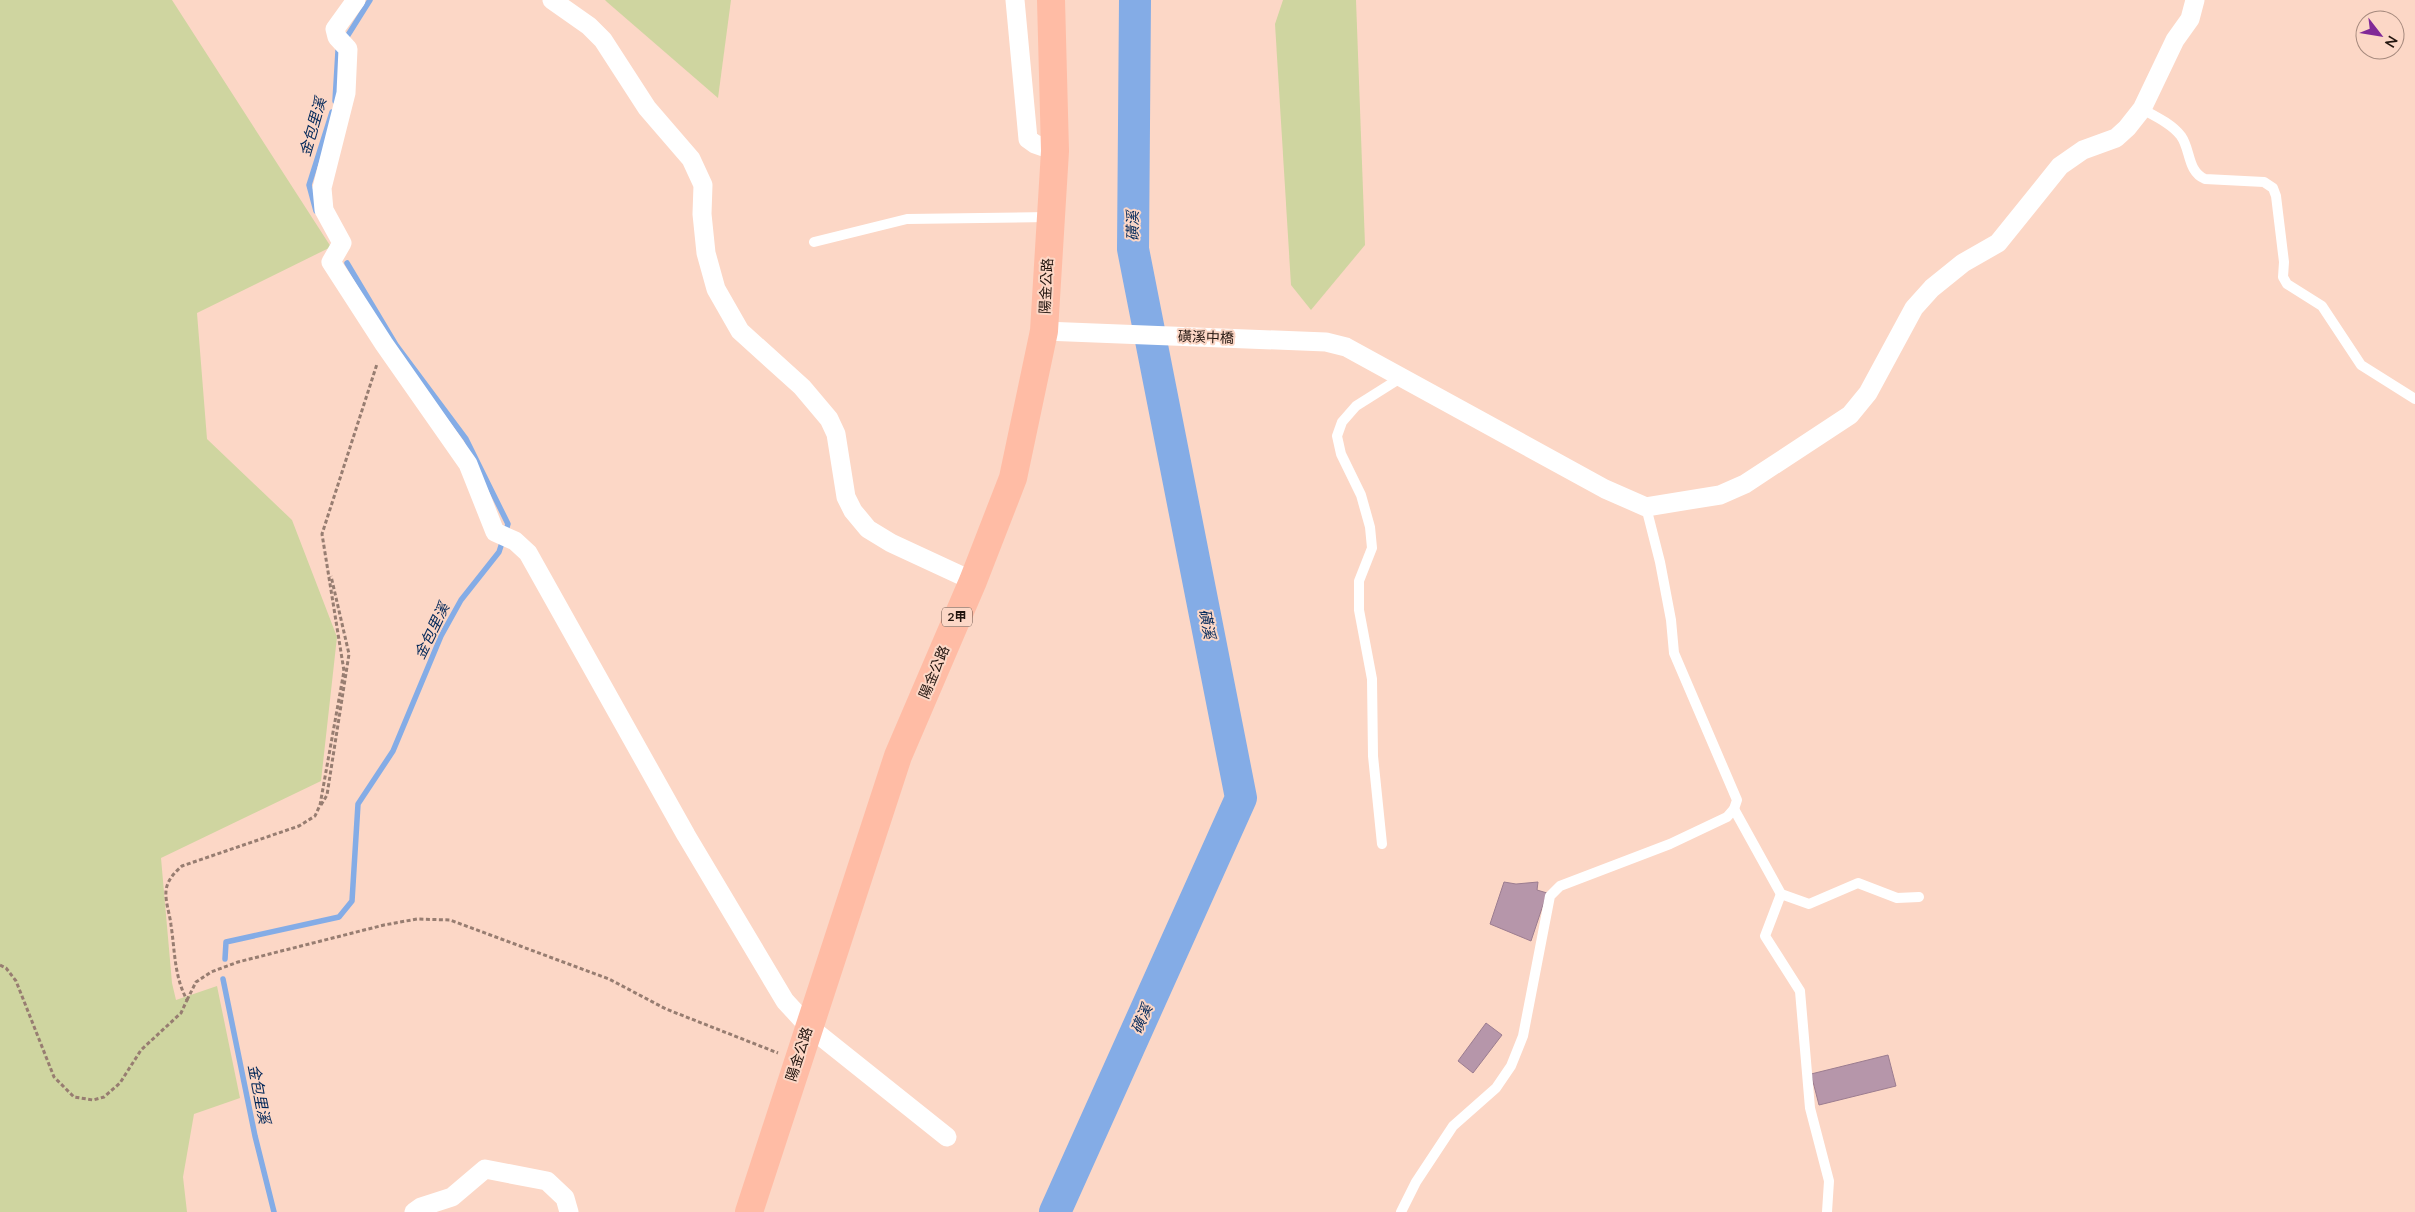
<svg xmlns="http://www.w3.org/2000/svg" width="2415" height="1212" font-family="Lato,'Noto Sans TC',sans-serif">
<rect width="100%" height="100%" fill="#fcd7c6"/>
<g fill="#cfd5a0">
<path d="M0,0H172L331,247L197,313L207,439L292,520L337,637L321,781L161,858L172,983L176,1000L217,986L240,1098L194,1114L183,1177L187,1212H0Z"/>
<path d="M605,0H731L718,98L607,2Z"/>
<path d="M1283,0H1356L1365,245L1311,310L1291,285L1275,24Z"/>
</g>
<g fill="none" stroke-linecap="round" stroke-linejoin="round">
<g stroke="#84ace6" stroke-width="5.5">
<path d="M335,101L338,51L370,0"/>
<path d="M316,211L309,185L332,112"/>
<path d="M225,959L226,942L339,917L352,901L358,804L393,751L441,636L461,600L499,552L508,524L466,439L396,345L347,263"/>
<path d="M223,979L255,1136L274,1212"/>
</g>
<path stroke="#84ace6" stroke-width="32" d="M1055,1212L1241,798L1133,249L1135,0"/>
</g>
<g fill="#b696aa" stroke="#9c7d90">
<path d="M1504,882L1516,884L1538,882L1537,890L1547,893L1531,941L1490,924Z"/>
<path d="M1486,1023L1502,1035L1473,1073L1458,1061Z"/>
<path d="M1888,1055L1896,1086L1819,1105L1811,1074Z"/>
</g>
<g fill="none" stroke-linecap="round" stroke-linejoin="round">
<g stroke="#977d71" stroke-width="3" stroke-dasharray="4 2.5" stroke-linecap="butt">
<path d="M321,805L327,795L349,654L331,576"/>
<path d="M0,965L6,968L16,981L54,1077L74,1097L93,1100L104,1097L120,1083L141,1050L181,1013L187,1000C174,976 175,951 171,925C170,915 165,901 166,891C167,880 175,872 182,866L299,826L315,816L320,805L344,671L322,534L377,364"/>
<path d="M187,1000L196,982L211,972L238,962L384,925L417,919L450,920L609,979L666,1009L778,1053"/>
</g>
<g stroke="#fff" stroke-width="10">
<path d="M2142,109C2155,116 2172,124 2181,136C2191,150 2187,171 2205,179L2264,182L2273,188L2276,196L2284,262L2283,277L2287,284L2322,306L2361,365L2415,399"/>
<path d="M814,242L907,219L1050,217"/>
<path d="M1734,809L1781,894L1809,904L1858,883L1897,898L1919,897"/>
<path d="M1382,844L1373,756L1372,679L1359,610V581L1372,548L1370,527L1361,495L1341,454L1337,436L1342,422L1356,406L1402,377"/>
<path d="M1781,894L1765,936L1800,991L1810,1108L1829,1181L1827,1212"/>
<path d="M1401,1212L1416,1182L1453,1126L1496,1088L1511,1066L1523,1036L1550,896L1560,886L1670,844L1727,817L1734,809L1737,800L1674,653L1671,620L1660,562L1646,507"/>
</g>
<g stroke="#fff" stroke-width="19">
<path d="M356,0L335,29L337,37L348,49L346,93L322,188L324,210L342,243L331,262L384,344L468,464L495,532L515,541L528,553L686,835L785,1001L808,1026L947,1137"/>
<path d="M552,0L589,26L603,40L647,108L691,159L703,185L702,214L706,253L716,289L740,331L802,387L829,419L836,434L846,497L853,511L868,529L891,543L973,581"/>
<path d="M1015,0L1028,139L1035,144L1055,151"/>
<path d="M1044,331L1326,342L1346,347L1605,489L1646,507L1720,495L1745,484L1850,415L1868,393L1914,308L1932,288L1963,263L1998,243L2060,166L2083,150L2116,138L2127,128L2142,109L2175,40L2190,19L2195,0"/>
<path d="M414,1212L421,1207L452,1197L485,1169L547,1181L565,1198L569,1212"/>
</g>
<path stroke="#ffbca5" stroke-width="28" d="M749,1212L898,756L973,581L1013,478L1044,331L1055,151L1051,0"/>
</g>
<g text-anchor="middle" stroke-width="4" stroke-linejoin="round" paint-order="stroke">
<rect fill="#fcd7c6" stroke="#634f46" stroke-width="1" x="942" y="607.5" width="30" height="19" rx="4"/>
<g font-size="12" font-weight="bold" fill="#22150f">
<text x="957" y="621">2甲</text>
</g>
<g font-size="14" fill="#22150f" stroke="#fcd7c6">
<text transform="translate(1046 286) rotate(-87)" y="5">陽金公路</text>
<text transform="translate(1206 337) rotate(2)" y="5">磺溪中橋</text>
<text transform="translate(934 672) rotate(-67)" y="5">陽金公路</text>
<text transform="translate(799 1054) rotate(-72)" y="5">陽金公路</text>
</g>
<g font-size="15" font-style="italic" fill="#012759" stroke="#fcd7c6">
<text transform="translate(313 127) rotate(-74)" y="5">金包里溪</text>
<text transform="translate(1133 226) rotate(-90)" y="5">磺溪</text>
<text transform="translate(1207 624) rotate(79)" y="5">磺溪</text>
<text transform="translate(432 631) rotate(-64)" y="5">金包里溪</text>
<text transform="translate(1142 1019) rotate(-66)" y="5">磺溪</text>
<text transform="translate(259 1094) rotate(79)" y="5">金包里溪</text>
</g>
</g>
<g transform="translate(2380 35) rotate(121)"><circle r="24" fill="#fcd7c6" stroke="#a5897d"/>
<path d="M0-4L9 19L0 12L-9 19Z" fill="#802997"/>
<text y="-8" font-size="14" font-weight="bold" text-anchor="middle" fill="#22150f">N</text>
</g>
</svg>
